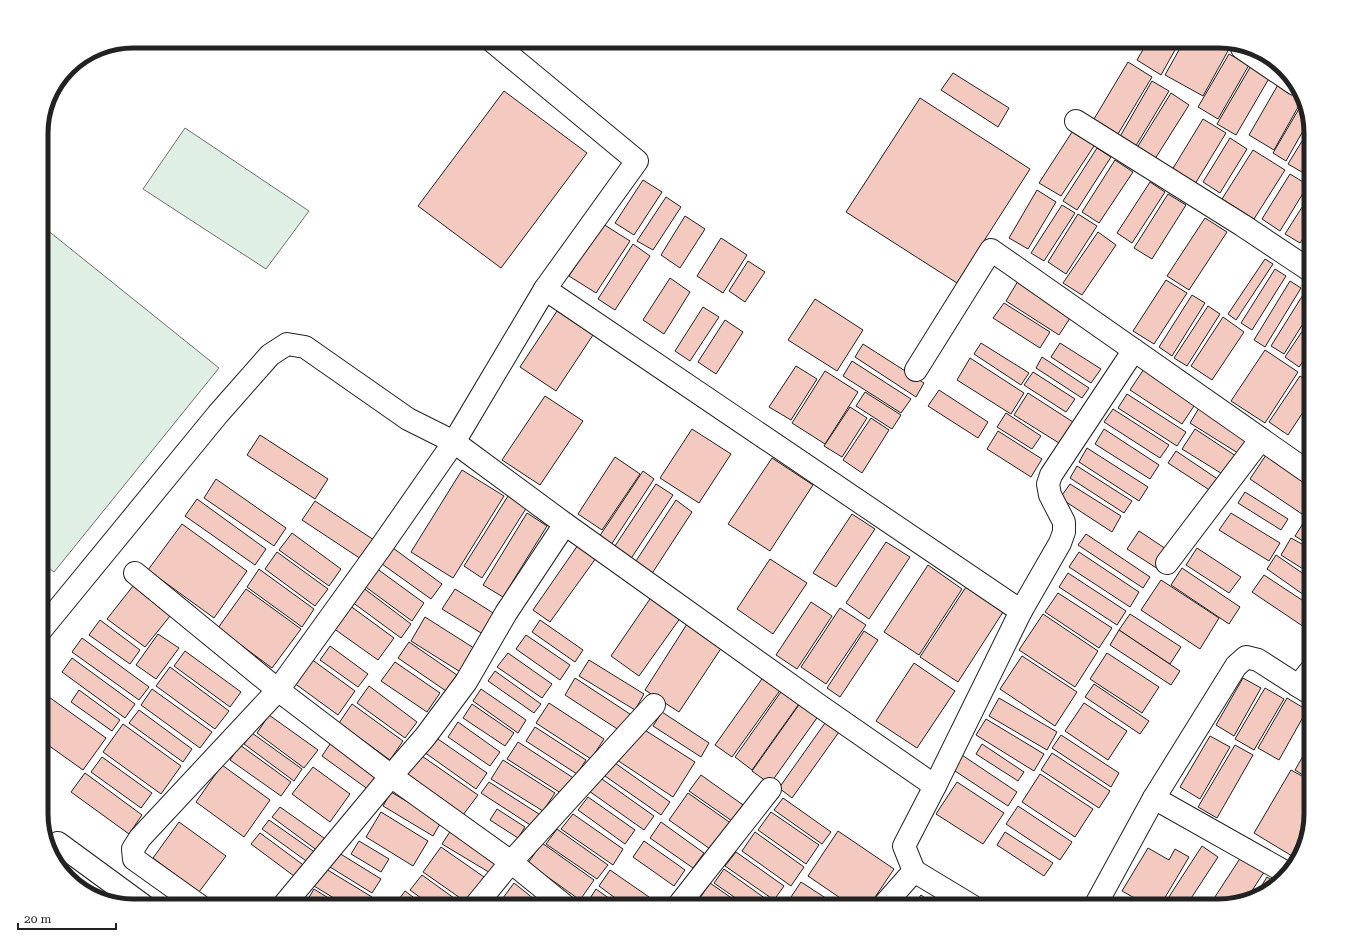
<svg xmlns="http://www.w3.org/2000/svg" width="1352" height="947" font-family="'Roboto Serif',serif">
<rect width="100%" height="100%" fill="#fff"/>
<g fill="#e0efe3" stroke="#6f6f6f">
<path d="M185,128L309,211L266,269L143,189Z"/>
<path d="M41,225L219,368L54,572L41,562Z"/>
</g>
<g fill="#f3c9c0" stroke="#222">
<path d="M1148,41H1180L1161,75L1137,60Z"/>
<path d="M1184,41H1215L1229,49L1203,96L1165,75Z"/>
<path d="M1229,54L1249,65L1218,119L1198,107Z"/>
<path d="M1128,62L1152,77L1118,134L1094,119Z"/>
<path d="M1252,64L1271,75L1236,135L1217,124Z"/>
<path d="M953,73L1009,108L998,127L941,90Z"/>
<path d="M1152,81L1169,91L1134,149L1118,140Z"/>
<path d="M1279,83L1301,96L1302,100L1274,150L1249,135Z"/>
<path d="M504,91L587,153L501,268L418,206Z"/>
<path d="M1171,93L1189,105L1153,162L1135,151Z"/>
<path d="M920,98L1030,169L957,283L846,212Z"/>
<path d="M1303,102L1308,122L1286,161L1273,153Z"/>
<path d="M1203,119L1226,133L1195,184L1172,170Z"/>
<path d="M1310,128L1311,133V169L1307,175L1288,164Z"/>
<path d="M1074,129L1096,143L1061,196L1039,183Z"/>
<path d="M1230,138L1247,149L1220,193L1203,182Z"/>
<path d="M1097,148L1111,157L1077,210L1063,201Z"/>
<path d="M1253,150L1285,170L1254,219L1222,199Z"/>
<path d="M1115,160L1133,172L1099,223L1082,212Z"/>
<path d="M1290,174L1308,185L1280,231L1262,219Z"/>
<path d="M643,180L662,192L634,235L615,223Z"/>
<path d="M1150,182L1165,192L1132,243L1117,233Z"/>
<path d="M1037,190L1056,202L1028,249L1009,238Z"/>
<path d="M1311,193V226L1300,243L1285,234Z"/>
<path d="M1168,194L1186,205L1152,259L1134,248Z"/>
<path d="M666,197L681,207L653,250L637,241Z"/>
<path d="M1062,205L1075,213L1044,261L1031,253Z"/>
<path d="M1078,214L1097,226L1066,274L1048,262Z"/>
<path d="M685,216L705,229L680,268L661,255Z"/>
<path d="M1205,218L1227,232L1189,290L1167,276Z"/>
<path d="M603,224L630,241L596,293L569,276Z"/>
<path d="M1098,232L1116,245L1082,295L1063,283Z"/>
<path d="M721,238L747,255L723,293L697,276Z"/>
<path d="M633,244L650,256L615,310L598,299Z"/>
<path d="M1265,259L1273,264L1236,320L1228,314Z"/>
<path d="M748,261L765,272L745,302L729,291Z"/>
<path d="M1275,269L1286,276L1252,330L1241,323Z"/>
<path d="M670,278L690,292L664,334L643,320Z"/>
<path d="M1166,280L1187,293L1154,344L1133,331Z"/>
<path d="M1018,281L1072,315L1059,335L1006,301Z"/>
<path d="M1290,281L1301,288L1265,347L1254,340Z"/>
<path d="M1306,290L1311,292V311L1284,354L1271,346Z"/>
<path d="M1192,295L1205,303L1172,356L1159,347Z"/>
<path d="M815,299L863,330L837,371L788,340Z"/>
<path d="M1004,303L1050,332L1040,348L993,318Z"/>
<path d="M1208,306L1220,314L1187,366L1174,358Z"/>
<path d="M703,307L719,317L690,361L675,351Z"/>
<path d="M557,311L593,335L556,391L520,367Z"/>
<path d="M1223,317L1244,332L1212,380L1191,366Z"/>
<path d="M1311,318V350L1299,367L1285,357Z"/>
<path d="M725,320L743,332L716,374L698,362Z"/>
<path d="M981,343L1029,373L1021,385L974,354Z"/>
<path d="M1060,343L1101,369L1091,383L1051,357Z"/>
<path d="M863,344L924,383L916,397L855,357Z"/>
<path d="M1265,350L1298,372L1265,423L1231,401Z"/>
<path d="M1311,355V375L1302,369Z"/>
<path d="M1042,357L1089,388L1082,398L1036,368Z"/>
<path d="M970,358L1024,393L1011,414L957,380Z"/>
<path d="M852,361L911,399L901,413L843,376Z"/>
<path d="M796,366L817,379L791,420L769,407Z"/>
<path d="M1146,366L1198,400L1182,424L1130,390Z"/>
<path d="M825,371L858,392L825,444L792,423Z"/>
<path d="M1033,372L1075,399L1066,412L1024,385Z"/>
<path d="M1300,376L1311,384V400L1288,435L1269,422Z"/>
<path d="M939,390L988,422L978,438L928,406Z"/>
<path d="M865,392L901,415L892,429L856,406Z"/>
<path d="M1028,393L1073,422L1059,443L1014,415Z"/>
<path d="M1127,394L1186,432L1177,446L1118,408Z"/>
<path d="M545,396L583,421L540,485L502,460Z"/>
<path d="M850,407L867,418L842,457L824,446Z"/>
<path d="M1199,408L1250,441L1241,455L1190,423Z"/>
<path d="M1113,409L1169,445L1160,458L1104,422Z"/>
<path d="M1006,413L1041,436L1032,449L997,427Z"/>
<path d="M871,418L889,430L862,473L843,460Z"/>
<path d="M692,429L731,454L699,503L660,478Z"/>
<path d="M1104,429L1159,465L1150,479L1095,444Z"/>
<path d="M1195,429L1236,456L1224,475L1182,449Z"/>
<path d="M998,431L1042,459L1031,477L987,449Z"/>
<path d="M260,435L328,479L315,499L247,455Z"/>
<path d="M1087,448L1148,487L1139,501L1079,462Z"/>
<path d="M1176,451L1219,480L1211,491L1168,463Z"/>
<path d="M1266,455L1311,485V500L1302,514L1250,479Z"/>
<path d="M615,457L640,474L602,530L578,514Z"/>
<path d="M772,458L813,485L770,551L728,524Z"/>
<path d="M1077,466L1132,501L1124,513L1070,478Z"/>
<path d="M462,470L504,496L453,578L411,552Z"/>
<path d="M643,471L654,479L609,548L597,540Z"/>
<path d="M216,479L286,528L274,546L204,498Z"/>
<path d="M656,484L673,495L630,560L613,549Z"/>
<path d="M1070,484L1121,516L1112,532L1060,498Z"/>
<path d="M1245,492L1288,519L1281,530L1238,503Z"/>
<path d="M508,496L527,507L482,578L464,566Z"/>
<path d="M197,499L266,549L255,565L185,516Z"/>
<path d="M676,500L692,512L651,575L634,564Z"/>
<path d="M315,501L374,540L361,559L302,520Z"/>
<path d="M527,513L547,526L503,597L483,585Z"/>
<path d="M1231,513L1280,543L1269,561L1219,530Z"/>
<path d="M852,514L875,529L836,587L813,573Z"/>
<path d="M1309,514L1311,515V546L1295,536Z"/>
<path d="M182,524L247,571L214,618L148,570Z"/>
<path d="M1139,531L1169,551L1158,569L1127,549Z"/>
<path d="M292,533L341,569L329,586L279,550Z"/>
<path d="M1086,534L1150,577L1143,588L1078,545Z"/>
<path d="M1291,538L1311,549V574L1281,555Z"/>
<path d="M886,542L910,557L869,619L846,603Z"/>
<path d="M578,545L596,558L550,622L533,610Z"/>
<path d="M393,548L442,584L431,599L382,564Z"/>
<path d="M1197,548L1241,577L1229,593L1186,565Z"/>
<path d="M277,552L328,589L315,606L265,569Z"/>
<path d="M1079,552L1139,592L1130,607L1069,567Z"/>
<path d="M1276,555L1311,579V600L1267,569Z"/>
<path d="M770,559L807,583L773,634L737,609Z"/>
<path d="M928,565L962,589L919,655L884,632Z"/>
<path d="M376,568L424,603L412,621L363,585Z"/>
<path d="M1182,568L1240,607L1229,624L1171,585Z"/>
<path d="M259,569L314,609L302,627L247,587Z"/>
<path d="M1068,573L1126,611L1117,625L1059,587Z"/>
<path d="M1264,575L1311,606V624L1307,629L1252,592Z"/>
<path d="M1161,580L1219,618L1200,649L1141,610Z"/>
<path d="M133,586L170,616L145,647L107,619Z"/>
<path d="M362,587L411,624L401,638L352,602Z"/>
<path d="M966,587L1003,612L958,682L920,657Z"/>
<path d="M246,589L301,629L272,668L218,628Z"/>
<path d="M455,589L498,616L486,636L442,609Z"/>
<path d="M1058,593L1112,628L1099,648L1045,612Z"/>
<path d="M652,596L681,617L639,676L611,656Z"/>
<path d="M811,602L832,616L797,669L776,655Z"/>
<path d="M349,605L394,638L378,660L333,628Z"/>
<path d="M840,608L866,625L826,684L801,667Z"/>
<path d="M1043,614L1098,651L1075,687L1019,650Z"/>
<path d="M1130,614L1181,647L1170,664L1119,630Z"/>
<path d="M425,617L477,650L462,673L411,641Z"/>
<path d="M100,620L140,650L130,664L89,635Z"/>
<path d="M540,620L583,650L575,662L532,632Z"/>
<path d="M687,624L722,647L679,712L645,690Z"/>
<path d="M1119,630L1180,671L1171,685L1110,645Z"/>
<path d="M864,631L878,640L840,697L827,688Z"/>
<path d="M158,634L179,648L156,679L136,665Z"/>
<path d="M526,635L570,665L560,680L516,649Z"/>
<path d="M82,638L149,687L139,700L72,652Z"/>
<path d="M409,642L457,675L446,691L398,658Z"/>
<path d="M330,646L368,674L358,687L320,660Z"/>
<path d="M185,651L241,692L230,707L174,666Z"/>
<path d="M508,653L552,684L542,698L497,667Z"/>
<path d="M1107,653L1159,687L1142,713L1090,679Z"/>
<path d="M307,656L355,691L338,715L290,680Z"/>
<path d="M1022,656L1077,692L1055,726L1000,689Z"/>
<path d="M72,658L135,704L125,718L62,672Z"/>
<path d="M589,660L644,694L635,710L579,676Z"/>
<path d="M395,662L440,693L427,712L381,681Z"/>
<path d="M914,663L955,691L917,748L876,721Z"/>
<path d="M170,667L229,711L215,729L156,686Z"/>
<path d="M495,671L541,704L534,713L488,681Z"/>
<path d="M764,676L781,689L732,757L715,745Z"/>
<path d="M575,678L633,716L622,732L565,695Z"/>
<path d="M1243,678L1261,688L1234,736L1216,725Z"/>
<path d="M1094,684L1149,721L1140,734L1085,697Z"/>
<path d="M369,686L417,722L405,738L357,703Z"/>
<path d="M1265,688L1284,699L1254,750L1235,739Z"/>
<path d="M152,689L212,732L200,748L141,705Z"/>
<path d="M481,689L526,720L518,733L473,701Z"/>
<path d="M783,689L801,701L752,770L735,757Z"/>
<path d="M79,690L120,720L112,731L71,702Z"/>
<path d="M49,697L106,738L83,770L41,740V707Z"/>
<path d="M999,698L1057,732L1047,750L989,716Z"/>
<path d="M1287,698L1307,710L1279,760L1258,748Z"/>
<path d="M801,702L819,715L770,784L752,771Z"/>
<path d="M549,703L604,739L591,759L536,723Z"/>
<path d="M1084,703L1127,731L1108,760L1065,731Z"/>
<path d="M352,704L403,741L390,760L339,723Z"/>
<path d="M472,704L514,733L505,746L463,718Z"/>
<path d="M139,710L192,749L183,762L129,723Z"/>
<path d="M662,712L709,743L701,757L653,726Z"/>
<path d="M269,715L318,750L304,768L257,733Z"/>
<path d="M986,719L1044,754L1034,771L976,735Z"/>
<path d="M458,722L500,752L490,766L448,737Z"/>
<path d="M825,723L839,732L792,798L779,788Z"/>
<path d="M123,724L181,766L161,794L103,752Z"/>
<path d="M535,727L586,760L577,774L526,741Z"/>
<path d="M640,727L695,762L673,797L617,760Z"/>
<path d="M252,733L302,769L294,781L244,744Z"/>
<path d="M1061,735L1119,773L1111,787L1052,748Z"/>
<path d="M1210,736L1230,747L1200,799L1180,787Z"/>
<path d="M435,737L487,773L476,789L424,752Z"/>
<path d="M332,741L380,776L369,790L322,756Z"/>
<path d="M518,742L575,779L564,795L507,759Z"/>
<path d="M1311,742V780L1295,770Z"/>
<path d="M982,744L1024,772L1018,781L976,754Z"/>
<path d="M240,745L291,782L281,796L230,760Z"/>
<path d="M1235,745L1253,755L1217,818L1198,807Z"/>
<path d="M959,753L1017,792L1008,806L949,767Z"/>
<path d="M1052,753L1110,791L1099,808L1041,770Z"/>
<path d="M419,754L478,795L463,815L405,774Z"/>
<path d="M102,757L152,793L141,808L91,772Z"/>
<path d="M503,760L555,793L543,811L491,779Z"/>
<path d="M615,763L670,802L661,815L605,776Z"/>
<path d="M222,765L270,800L244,837L196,802Z"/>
<path d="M313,767L350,794L330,822L292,794Z"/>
<path d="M1291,770L1311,781V814L1304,835L1292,856L1254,833Z"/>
<path d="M85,773L142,815L129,834L71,792Z"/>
<path d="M1040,774L1093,809L1075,837L1022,802Z"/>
<path d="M701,775L746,807L735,823L689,791Z"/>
<path d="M599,777L654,816L644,830L589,791Z"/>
<path d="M489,782L542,816L535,828L481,793Z"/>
<path d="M957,782L1004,813L983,844L936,814Z"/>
<path d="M391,792L441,822L433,836L383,806Z"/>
<path d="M688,793L732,824L713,851L669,820Z"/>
<path d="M588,797L635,830L625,844L578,810Z"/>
<path d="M783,798L831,832L822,844L774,810Z"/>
<path d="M1018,806L1072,842L1060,860L1006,824Z"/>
<path d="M280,807L331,843L322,854L272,817Z"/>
<path d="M497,809L525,827L518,838L490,820Z"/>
<path d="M381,812L428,841L413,866L366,837Z"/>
<path d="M771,812L819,845L806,864L758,830Z"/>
<path d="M573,814L623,849L613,865L561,829Z"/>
<path d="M269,820L316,853L309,863L262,829Z"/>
<path d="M179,822L226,856L199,892L153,858Z"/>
<path d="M661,822L704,853L693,868L650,838Z"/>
<path d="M557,829L608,865L597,879L546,844Z"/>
<path d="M451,830L500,861L492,874L442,844Z"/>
<path d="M838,831L894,869L869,906H852L808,876Z"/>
<path d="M755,832L804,867L791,886L742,851Z"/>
<path d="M1005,832L1053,863L1044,876L997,845Z"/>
<path d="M260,833L306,867L298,879L251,844Z"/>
<path d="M359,841L389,859L381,872L351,854Z"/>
<path d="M644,841L685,870L674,886L633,857Z"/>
<path d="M542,843L594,880L580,900L528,863Z"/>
<path d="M1302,844L1296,862L1293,860Z"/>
<path d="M1202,846L1218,857L1186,906H1163Z"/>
<path d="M441,847L484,877L466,902L423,872Z"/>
<path d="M1148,848L1169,860L1175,849L1189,857L1160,906H1149L1122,891Z"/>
<path d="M736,852L784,886L774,900L725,866Z"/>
<path d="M339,853L381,879L372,893L330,867Z"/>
<path d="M1241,857L1264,872L1246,900L1219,906H1209Z"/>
<path d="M326,869L372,897L367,906H347L314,886Z"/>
<path d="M724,869L773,904L772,906H747L714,883Z"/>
<path d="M610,870L662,906H626L599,886Z"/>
<path d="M422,875L465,906H432L410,890Z"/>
<path d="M1267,877L1276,883L1260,896L1254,898Z"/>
<path d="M801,882L838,906H785Z"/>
<path d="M514,883L539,903L537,906H497Z"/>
<path d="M710,883L743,906H711L700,898Z"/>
<path d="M314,889L341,906H308L305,904Z"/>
<path d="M596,889L620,906H585Z"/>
<path d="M405,891L425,906H394Z"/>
<path d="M921,895L936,906H913Z"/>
<path d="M1118,899L1130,906H1115Z"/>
<path d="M699,902L705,906H696Z"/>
</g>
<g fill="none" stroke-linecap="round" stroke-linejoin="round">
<defs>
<g id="minor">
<path d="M1242,48L1295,84"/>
<path d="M1076,121L1242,225L1311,271"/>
<path d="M545,289L1021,611"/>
<path d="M916,370L991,250L1311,474"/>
<path d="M1167,563L1261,439"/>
<path d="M135,573L278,690L391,776L511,862L565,906"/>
<path d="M41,630L218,414L270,355L287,344L305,347L408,419L454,442L565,524L817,704L935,786"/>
<path d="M1298,686L1311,670"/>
<path d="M1154,798L1287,873"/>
<path d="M51,852L58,843L144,906"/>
<path d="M914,871L972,906"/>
<path d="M200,906L134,859L133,849L140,838L278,690L381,547L454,442L545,289L637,161L492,41"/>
<path d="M283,906L391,776L425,737L466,682L506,613L565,524"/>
<path d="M475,906L511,862L654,705"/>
<path d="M678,906L770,789"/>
<path d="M883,906L914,871L904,846L935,786L1021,611L1060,543L1064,532V522L1050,495L1048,484L1051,475L1134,350"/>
<path d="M1095,906L1154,798L1236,666L1246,657L1258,660L1311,694"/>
</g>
</defs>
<use href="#minor" stroke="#222" stroke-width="24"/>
<use href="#minor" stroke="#fff" stroke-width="22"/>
</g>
<path d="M0 0H1352V947H0ZM133 48H1219A85 85 0 0 1 1304 133V814A85 85 0 0 1 1219 899H133A85 85 0 0 1 48 814V133A85 85 0 0 1 133 48Z" fill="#fff" fill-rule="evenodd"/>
<path fill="none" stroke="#222" stroke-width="5" d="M133 48H1219A85 85 0 0 1 1304 133V814A85 85 0 0 1 1219 899H133A85 85 0 0 1 48 814V133A85 85 0 0 1 133 48Z"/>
<path d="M18 923v6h98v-6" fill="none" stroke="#222222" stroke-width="2"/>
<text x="24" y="923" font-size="12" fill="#222222" stroke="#ffffff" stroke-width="3" paint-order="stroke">20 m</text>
</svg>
